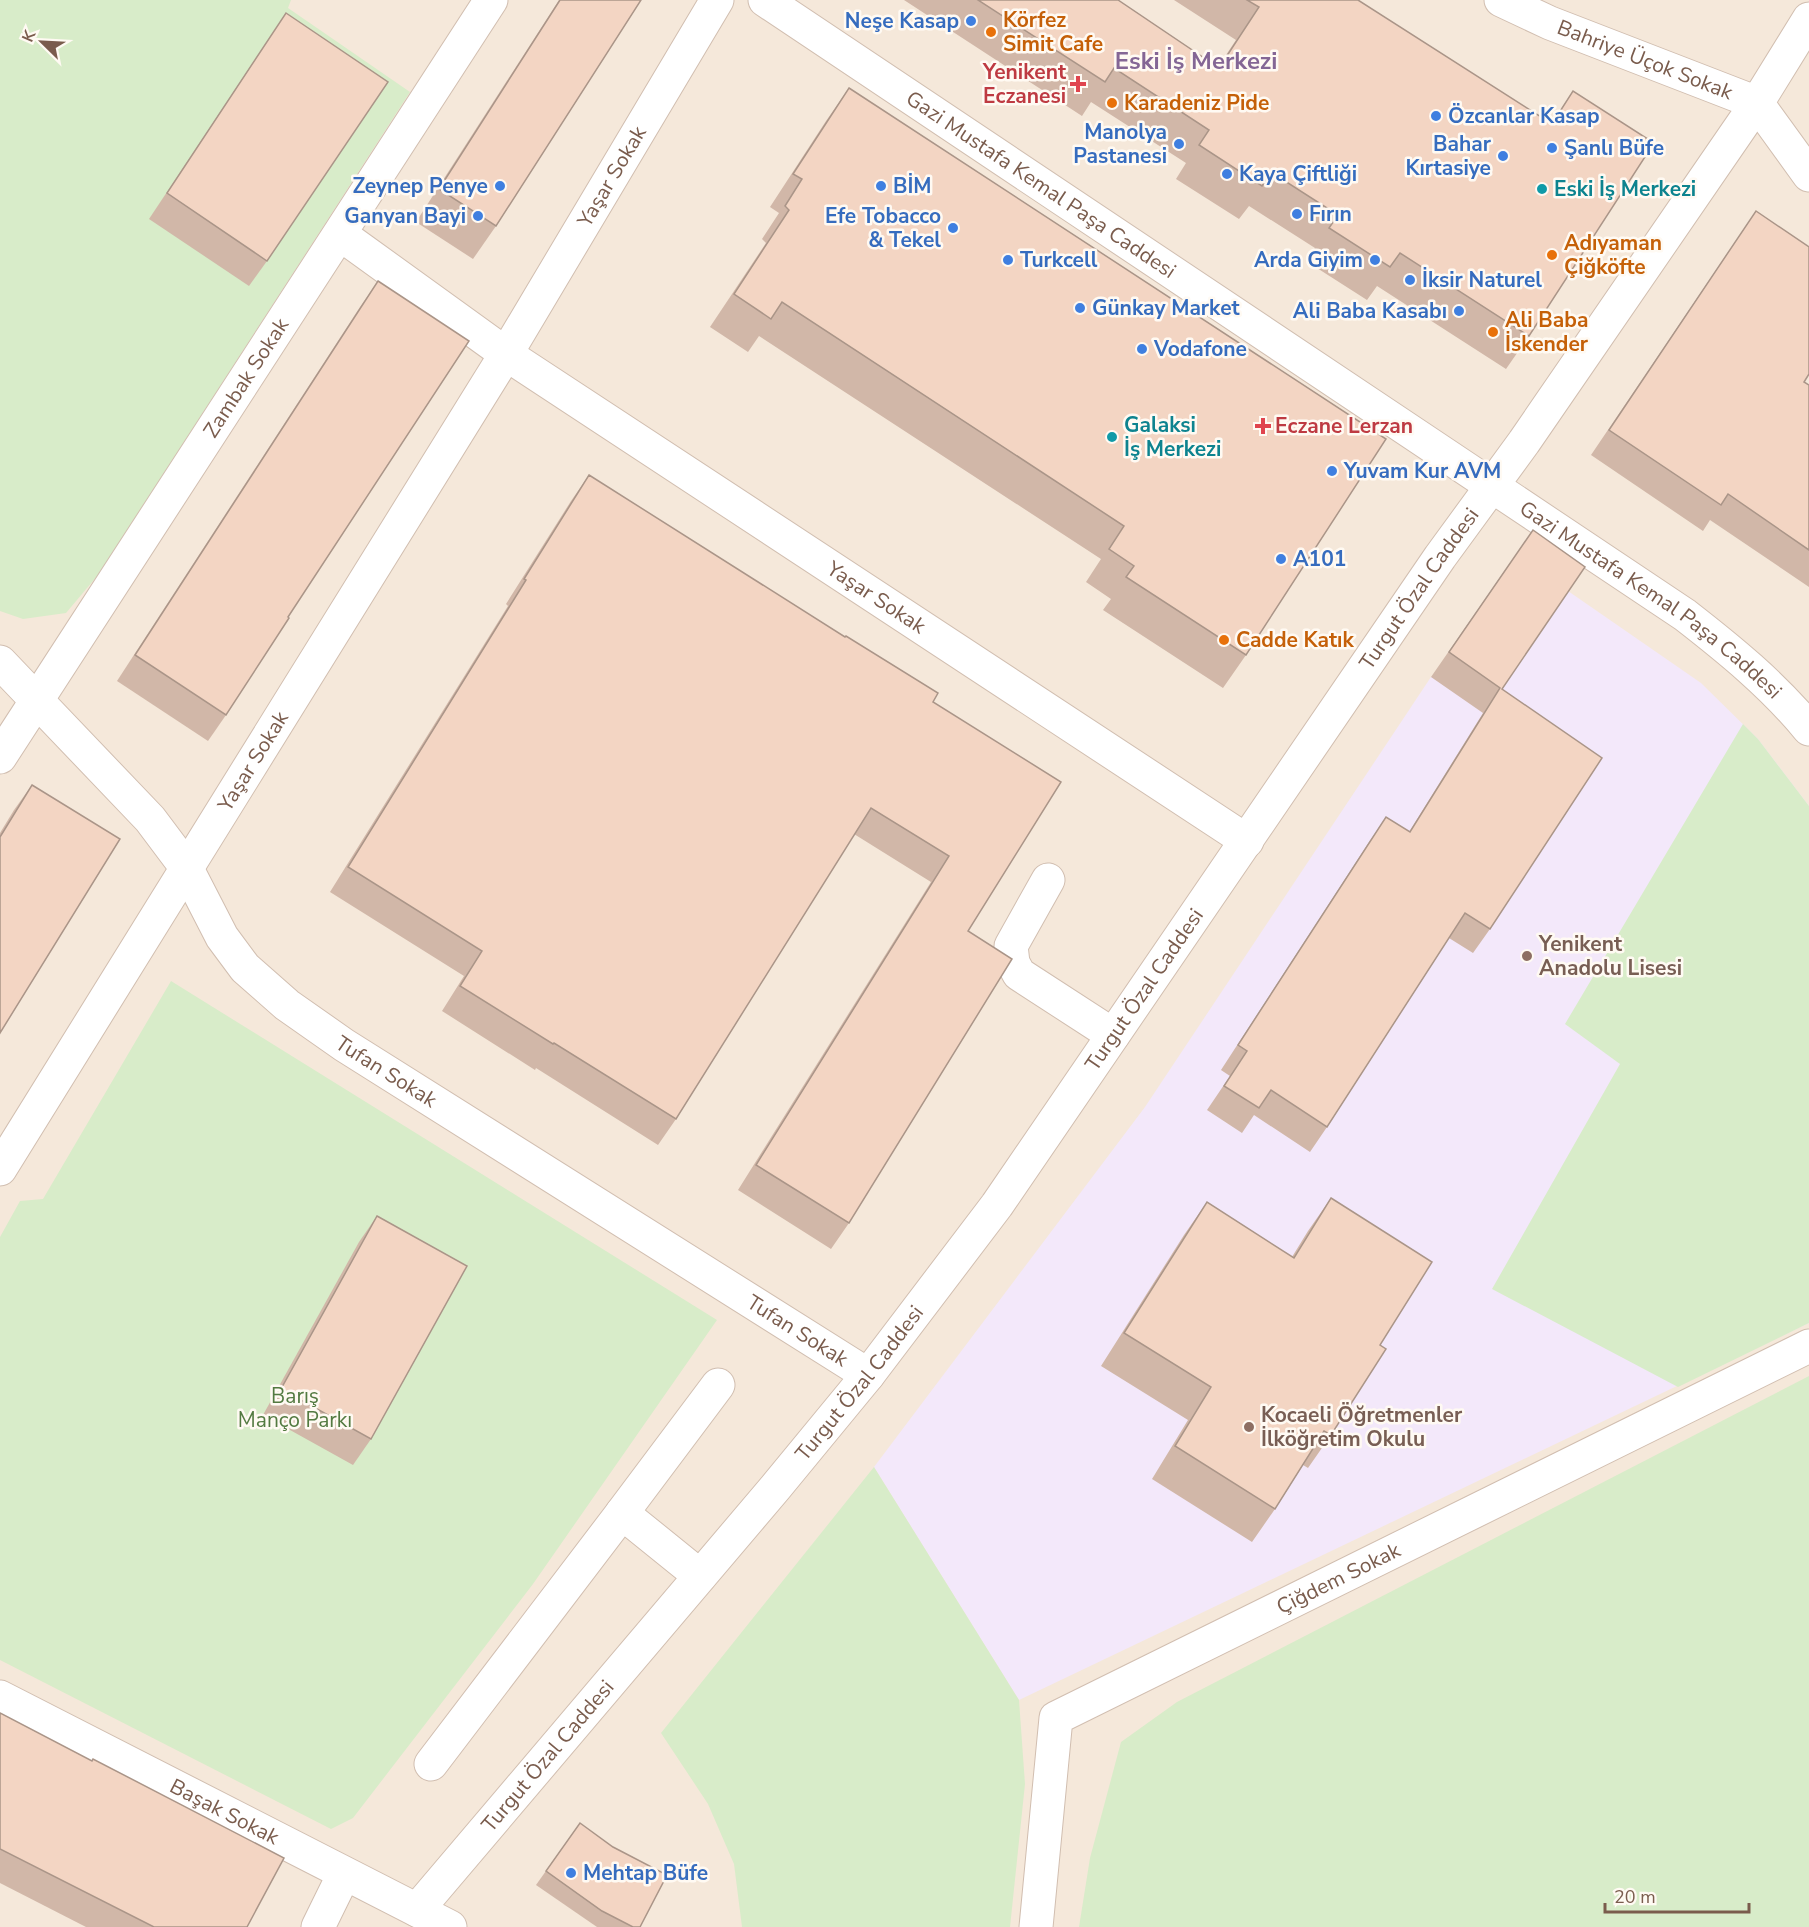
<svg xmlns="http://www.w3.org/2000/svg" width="1809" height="1927" font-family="'Nunito Sans',sans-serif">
<rect width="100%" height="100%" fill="#fdf6ec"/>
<rect fill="#f5e8da" x="0" y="0" width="1809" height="1927"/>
<path fill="#f3e8fa" d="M1568,591L1701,683L1758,739L1809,806V1323L1019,1700L874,1467L1145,1107L1431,677Z"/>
<g fill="#d8ecc9">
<path d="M0,0H291L288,8L410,92L98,575L66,613L23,619L0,611Z"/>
<path d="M1743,724L1758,739L1809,806V1323L1678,1387L1492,1289L1620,1064L1565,1024Z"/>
<path d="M171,981L717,1320L533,1584L353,1818L331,1829L0,1660V1237L20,1201L43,1199Z"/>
<path d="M1809,1376V1927H1079L1090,1858L1121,1742L1177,1702Z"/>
<path d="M874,1467L1019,1700L1025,1784L1010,1927H742L734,1864L708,1804L661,1733Z"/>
</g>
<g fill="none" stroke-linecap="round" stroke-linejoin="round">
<defs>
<g id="minor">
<path id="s1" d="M765,0L1685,615C1730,650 1773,685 1809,729"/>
<path id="s2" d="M1501,0L1550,23L1757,103L1809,175"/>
<path id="s3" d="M340,234L506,354L1247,841"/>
<path id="s4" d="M0,662L150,819L186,867L222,937L245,968L287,1005L344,1045L868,1375"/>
<path id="s5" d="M0,757L491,0"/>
<path d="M1048,880L1011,946L1013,963L1019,974L1113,1035"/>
<path id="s6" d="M0,1169L506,354L717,0"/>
<path d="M622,1513L718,1385"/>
<path id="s7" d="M0,1697L450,1927"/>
<path d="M431,1764L622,1513L700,1576"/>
<path id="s8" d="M417,1910L775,1488L868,1375L997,1205L1440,557L1524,442L1757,103L1809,19"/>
<path d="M318,1927L344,1874"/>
<path id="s9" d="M1036,1927L1056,1718L1809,1346"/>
</g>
</defs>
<use href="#minor" stroke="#d1beb0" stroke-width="35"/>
<use href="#minor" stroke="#fff" stroke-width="33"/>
</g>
<g fill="#d1b7a8">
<path d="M559,0H641L496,226L473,259L416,222Z"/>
<path d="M904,0H1118L1218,67L1236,40L1174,0H1358L1551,124L1573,91L1529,336L1506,369L1377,286L1367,300L1306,261L1315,248L1249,206L1239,219L1176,179L1186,163L1091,102L1082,116Z"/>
<path d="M286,13L267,261L249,286L149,219Z"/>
<path d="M849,88L1246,655L1223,688L1103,610L1111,599L1086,582L1101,559L759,336L748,352L710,327L766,243L762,239L779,213L770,207L826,121Z"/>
<path d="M1756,211L1804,382L1809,385V587L1710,520L1703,531L1591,455Z"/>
<path d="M378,281L288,617L226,715L208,741L117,681L360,307Z"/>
<path d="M589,475L933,702L968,931L849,1223L831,1249L738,1190L931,882L854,834L676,1119L658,1145L536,1068L535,1070L442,1011L464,976L330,892L508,606L506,604L571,501Z"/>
<path d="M1533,530L1502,689L1490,929L1473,953L1449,938L1327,1127L1310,1152L1254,1115L1242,1133L1207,1110L1230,1076L1221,1070L1369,842L1386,817L1409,832L1483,713L1431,677Z"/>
<path d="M32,785L0,1033V833L14,810Z"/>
<path d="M1331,1198L1380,1345L1331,1435L1308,1468L1303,1465L1275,1509L1252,1542L1152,1479L1188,1420L1101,1366L1184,1235L1207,1202L1292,1257L1308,1231Z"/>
<path d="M377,1216L371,1439L353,1465L263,1415L359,1242Z"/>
<path d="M0,1713L92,1761L247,1927H86L0,1883Z"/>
<path d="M580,1823L640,1927H597L536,1885Z"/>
</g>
<g fill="#f3d5c3" stroke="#aa9588" stroke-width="1.5">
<path d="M560,0H641L496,226L439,189Z"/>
<path d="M978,0H1118L1219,68L1259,7L1247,0H1358L1552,124L1573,91L1654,143L1529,336L1400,253L1390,267L1329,228L1338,215L1271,172L1262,186L1199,145L1209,130L1114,68L1105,82Z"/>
<path d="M286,13L388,82L267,261L167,193Z"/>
<path d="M849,88L1386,439L1246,655L1126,577L1134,566L1109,549L1124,526L782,302L771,319L734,294L789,210L785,206L802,179L793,174Z"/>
<path d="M1756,211L1809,247V374L1804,382L1809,385V550L1728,494L1721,505L1609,430Z"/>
<path d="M378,281L469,341L288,617L289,618L226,715L135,655Z"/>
<path d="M589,475L845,637L846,636L938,693L933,702L1061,782L968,931L1012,959L849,1223L756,1165L949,856L871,808L676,1119L554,1043L553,1044L460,986L482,951L348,867L526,580L524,579Z"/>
<path d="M1533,530L1585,567L1502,689L1602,758L1490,929L1465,913L1327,1127L1271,1090L1259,1108L1224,1086L1247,1051L1238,1045L1386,817L1410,832L1500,688L1449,652Z"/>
<path d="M32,785L120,839L0,1033V837Z"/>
<path d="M1331,1198L1432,1262L1380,1345L1386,1349L1331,1435L1324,1431L1275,1509L1175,1446L1211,1387L1124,1333L1207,1202L1294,1258Z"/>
<path d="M377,1216L467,1266L371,1439L281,1389Z"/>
<path d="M0,1713L92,1761L93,1759L284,1858L247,1927H154L0,1849Z"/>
<path d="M580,1823L613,1847L667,1875L640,1927H633L602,1911L546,1871Z"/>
</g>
<g fill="#3f7fe0" stroke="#fffaf3" stroke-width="2">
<circle cx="971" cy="21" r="6"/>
<circle cx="1436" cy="116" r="6"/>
<circle cx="1179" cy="144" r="6"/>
<circle cx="1552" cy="148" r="6"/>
<circle cx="1503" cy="156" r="6"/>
<circle cx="1227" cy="174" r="6"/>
<circle cx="500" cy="186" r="6"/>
<circle cx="881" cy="186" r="6"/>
<circle cx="1297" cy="214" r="6"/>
<circle cx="478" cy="216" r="6"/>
<circle cx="953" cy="228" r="6"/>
<circle cx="1008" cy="260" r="6"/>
<circle cx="1375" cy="260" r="6"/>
<circle cx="1410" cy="280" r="6"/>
<circle cx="1080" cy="308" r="6"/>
<circle cx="1459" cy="311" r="6"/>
<circle cx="1142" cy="349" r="6"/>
<circle cx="1332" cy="471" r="6"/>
<circle cx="1281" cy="559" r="6"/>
<circle cx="571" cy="1873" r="6"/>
</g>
<g fill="#e8710a" stroke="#fffaf3" stroke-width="2">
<circle cx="991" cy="32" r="6"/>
<circle cx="1112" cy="103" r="6"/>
<circle cx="1552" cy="255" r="6"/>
<circle cx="1493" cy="332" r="6"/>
<circle cx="1224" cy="640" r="6"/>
</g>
<g fill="#e0444e" stroke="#fffaf3" stroke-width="2">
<path d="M1075 75h6v6h6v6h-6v6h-6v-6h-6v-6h6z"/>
<path d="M1260 417h6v6h6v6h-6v6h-6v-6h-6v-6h6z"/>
</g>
<g fill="#0f9aa8" stroke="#fffaf3" stroke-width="2">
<circle cx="1542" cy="189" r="6"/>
<circle cx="1112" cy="437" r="6"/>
</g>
<g fill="#8d6e63" stroke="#fffaf3" stroke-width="2">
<circle cx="1527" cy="956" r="6"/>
<circle cx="1249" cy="1427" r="6"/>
</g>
<g text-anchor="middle" stroke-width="5" stroke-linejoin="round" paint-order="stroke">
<g font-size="21" font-weight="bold" fill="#c56008" stroke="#fffaf3" text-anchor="start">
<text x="1003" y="27">Körfez<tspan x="1003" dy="24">Simit Cafe</tspan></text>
<text x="1124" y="110">Karadeniz Pide</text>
<text x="1564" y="250">Adıyaman<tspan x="1564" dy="24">Çiğköfte</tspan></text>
<text x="1505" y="327">Ali Baba<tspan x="1505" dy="24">İskender</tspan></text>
<text x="1236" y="647">Cadde Katık</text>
</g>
<g font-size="21" font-weight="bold" fill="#366cbe" stroke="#fffaf3" text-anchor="start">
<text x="959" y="28" text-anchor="end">Neşe Kasap</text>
<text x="1448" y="123">Özcanlar Kasap</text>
<text x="1167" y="139" text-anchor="end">Manolya<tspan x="1167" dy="24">Pastanesi</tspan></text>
<text x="1491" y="151" text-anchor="end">Bahar<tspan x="1491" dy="24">Kırtasiye</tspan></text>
<text x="1564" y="155">Şanlı Büfe</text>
<text x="1239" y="181">Kaya Çiftliği</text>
<text x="488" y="193" text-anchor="end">Zeynep Penye</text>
<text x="893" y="193">BİM</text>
<text x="1309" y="221">Fırın</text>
<text x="466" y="223" text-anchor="end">Ganyan Bayi</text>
<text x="941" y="223" text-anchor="end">Efe Tobacco<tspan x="941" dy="24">&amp; Tekel</tspan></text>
<text x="1020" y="267">Turkcell</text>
<text x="1363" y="267" text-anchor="end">Arda Giyim</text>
<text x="1422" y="287">İksir Naturel</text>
<text x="1092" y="315">Günkay Market</text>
<text x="1447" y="318" text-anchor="end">Ali Baba Kasabı</text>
<text x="1154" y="356">Vodafone</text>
<text x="1344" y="478">Yuvam Kur AVM</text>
<text x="1293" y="566">A101</text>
<text x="583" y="1880">Mehtap Büfe</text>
</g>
<g font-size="21" fill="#7a5c4d" stroke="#fffaf3">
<text dy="7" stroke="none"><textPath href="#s2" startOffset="156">Bahriye Üçok Sokak</textPath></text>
<text dy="7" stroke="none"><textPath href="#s6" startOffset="1166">Yaşar Sokak</textPath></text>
<text dy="7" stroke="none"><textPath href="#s1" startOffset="332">Gazi Mustafa Kemal Paşa Caddesi</textPath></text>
<text dy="7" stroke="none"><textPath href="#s5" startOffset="452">Zambak Sokak</textPath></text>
<text dy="7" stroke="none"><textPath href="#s8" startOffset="1660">Turgut Özal Caddesi</textPath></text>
<text dy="7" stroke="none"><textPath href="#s3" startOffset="648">Yaşar Sokak</textPath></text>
<text dy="7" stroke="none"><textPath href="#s1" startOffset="1070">Gazi Mustafa Kemal Paşa Caddesi</textPath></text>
<text dy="7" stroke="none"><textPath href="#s6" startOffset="480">Yaşar Sokak</textPath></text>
<text dy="7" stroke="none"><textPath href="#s8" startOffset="1174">Turgut Özal Caddesi</textPath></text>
<text dy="7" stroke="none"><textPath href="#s4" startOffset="570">Tufan Sokak</textPath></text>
<text dy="7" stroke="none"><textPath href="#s4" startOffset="1056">Tufan Sokak</textPath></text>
<text dy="7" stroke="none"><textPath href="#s8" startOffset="688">Turgut Özal Caddesi</textPath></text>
<text dy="7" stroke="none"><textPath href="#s9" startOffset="525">Çiğdem Sokak</textPath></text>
<text dy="7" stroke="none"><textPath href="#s8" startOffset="202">Turgut Özal Caddesi</textPath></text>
<text dy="7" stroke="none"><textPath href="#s7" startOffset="252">Başak Sokak</textPath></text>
</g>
<g font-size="21" font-weight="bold" fill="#be3a42" stroke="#fffaf3" text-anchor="end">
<text x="1066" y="79">Yenikent<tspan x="1066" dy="24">Eczanesi</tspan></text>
<text x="1275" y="433" text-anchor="start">Eczane Lerzan</text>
</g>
<g font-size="21" font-weight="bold" fill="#0d838f" stroke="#fffaf3" text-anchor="start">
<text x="1554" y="196">Eski İş Merkezi</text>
<text x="1124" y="432">Galaksi<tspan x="1124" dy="24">İş Merkezi</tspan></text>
</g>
<g font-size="21" font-weight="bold" fill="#785e54" stroke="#fffaf3" text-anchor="start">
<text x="1539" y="951">Yenikent<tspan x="1539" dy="24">Anadolu Lisesi</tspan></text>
<text x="1261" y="1422">Kocaeli Öğretmenler<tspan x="1261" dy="24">İlköğretim Okulu</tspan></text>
</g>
<g font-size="21" fill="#537a41" stroke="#fffaf3">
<text x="295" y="1403">Barış<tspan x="295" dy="24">Manço Parkı</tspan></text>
</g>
<g font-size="24" font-weight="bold" fill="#846695" stroke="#fffaf3">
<text x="1196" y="69">Eski İş Merkezi</text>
</g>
</g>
<g transform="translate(42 42) rotate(294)" stroke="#fffaf3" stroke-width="4.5" paint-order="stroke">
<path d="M0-4.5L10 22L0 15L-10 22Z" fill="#7a5c4d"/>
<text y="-9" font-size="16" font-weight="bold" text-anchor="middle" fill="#7a5c4d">K</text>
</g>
<path d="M1605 1903v9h144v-9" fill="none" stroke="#7a5c4d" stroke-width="3"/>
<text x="1614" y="1903" font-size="18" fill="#7a5c4d" stroke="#fffaf3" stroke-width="4.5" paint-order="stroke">20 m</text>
</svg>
